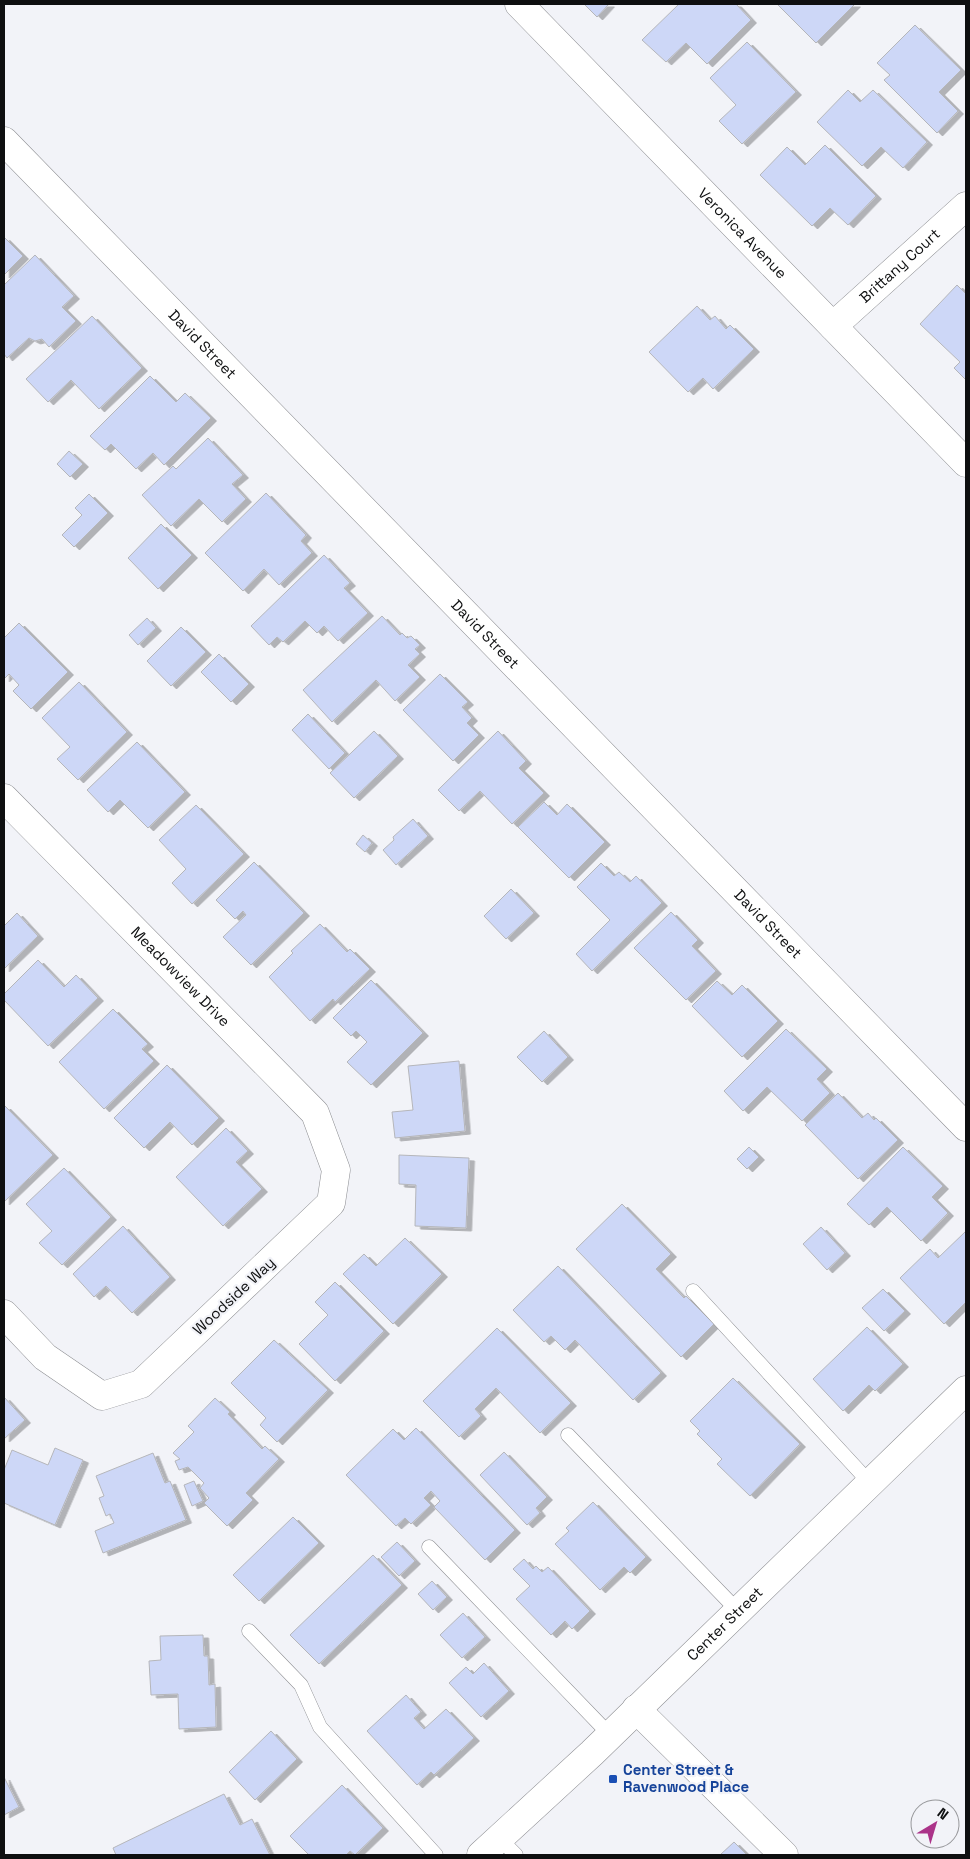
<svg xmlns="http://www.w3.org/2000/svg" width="970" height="1859" font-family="'Space Grotesk',sans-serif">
<defs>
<filter id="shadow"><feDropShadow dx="5.5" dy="3" stdDeviation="0" flood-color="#0004"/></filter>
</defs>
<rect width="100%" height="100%" fill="#f2f3f8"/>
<g fill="#cdd7f7" stroke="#b5b6ba" filter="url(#shadow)">
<path d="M584,4H609L597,17Z"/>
<path d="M679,4H736L751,20L707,64L686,43L666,62L642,40Z"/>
<path d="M777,4H855L816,43Z"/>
<path d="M915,25L961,70L939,92L958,111L937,133L884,80L890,75L877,63Z"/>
<path d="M747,42L796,92L742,144L719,121L736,105L710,78Z"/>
<path d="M848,90L860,102L873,90L927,142L903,168L881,147L862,166L817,122Z"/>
<path d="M825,145L876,196L848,225L830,208L812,226L760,175L787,147L805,165Z"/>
<path d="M4,237L23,256L4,275Z"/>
<path d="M35,255L74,296L62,307L76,321L49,347L42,339L35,341L29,338L7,358L4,354V285Z"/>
<path d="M957,285L966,294V380L954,368L960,362L920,324Z"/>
<path d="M697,306L710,320L715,316L726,329L730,325L754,349L713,389L703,378L688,392L649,352Z"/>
<path d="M92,316L142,368L99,409L71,380L48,402L26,379Z"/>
<path d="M150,376L176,402L185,393L211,418L164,465L153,453L136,469L111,444L105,450L90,436Z"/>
<path d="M208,438L243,475L232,484L246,499L222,522L199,499L171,526L142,495L173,466L176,469Z"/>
<path d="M69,451L83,464L70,477L57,464Z"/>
<path d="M266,493L306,535L301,541L312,553L279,585L264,569L243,591L205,553Z"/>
<path d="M89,494L108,513L74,547L62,535L82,515L75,508Z"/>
<path d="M161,524L192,555L158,589L128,558Z"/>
<path d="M324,555L350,583L344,588L368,613L338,641L324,626L317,633L305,621L283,642L277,637L269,645L251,626Z"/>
<path d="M382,616L400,635L402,633L407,638L411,636L420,645L415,649L420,654L408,665L420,677L395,701L376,680L332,722L303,690Z"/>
<path d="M147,618L156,628L138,645L129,635Z"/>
<path d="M19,623L68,672L31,709L13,691L19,685L9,674L4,679V638Z"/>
<path d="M181,627L206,652L171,686L147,661Z"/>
<path d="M219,654L249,684L231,702L201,672Z"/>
<path d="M440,674L468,702L462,707L472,718L467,723L479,735L453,761L403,710Z"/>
<path d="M79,682L127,732L78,780L57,759L70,747L42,718Z"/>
<path d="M308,714L345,753L329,769L292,730Z"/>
<path d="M374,731L398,756L354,798L330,773Z"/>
<path d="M498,731L526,761L519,768L544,793L512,824L480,791L459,811L438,790Z"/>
<path d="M137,742L185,792L148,828L120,800L108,812L87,790Z"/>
<path d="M544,802L557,815L567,804L605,842L569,878L518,827Z"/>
<path d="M196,805L244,854L192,904L172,883L186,869L159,840Z"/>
<path d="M413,819L428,836L396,865L383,850L394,840L393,837Z"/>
<path d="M363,835L372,843L365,852L356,844Z"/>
<path d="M254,862L304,913L251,965L223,937L246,915L243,911L235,919L216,900Z"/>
<path d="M601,863L614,876L619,872L630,882L636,876L662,903L592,971L576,954L610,920L577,887Z"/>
<path d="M511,889L534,913L506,939L484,916Z"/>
<path d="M671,912L698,940L692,946L716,971L686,1000L634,948Z"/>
<path d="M17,913L38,936L4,969V924L5,925Z"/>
<path d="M320,924L347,952L350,949L370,969L335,1002L333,999L310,1021L269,977L293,953L291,951Z"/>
<path d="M38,960L64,987L76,975L98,998L48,1046L4,1000V994Z"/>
<path d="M371,980L423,1033L371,1085L347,1062L367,1042L356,1031L351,1036L333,1018Z"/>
<path d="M717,981L732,995L742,985L778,1021L742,1057L692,1006Z"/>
<path d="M113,1009L148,1044L142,1049L154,1061L104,1109L59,1062Z"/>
<path d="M786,1029L827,1069L817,1079L830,1093L802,1121L767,1087L743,1111L724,1091Z"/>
<path d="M544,1031L568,1057L542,1082L517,1057Z"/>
<path d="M459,1061L465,1131L395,1138L392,1112L413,1110L408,1066Z"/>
<path d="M167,1065L219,1118L192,1145L170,1122L144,1148L114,1118Z"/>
<path d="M838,1093L862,1118L868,1113L874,1120L876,1118L898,1140L858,1179L805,1125Z"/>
<path d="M5,1106L53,1155L4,1202V1107Z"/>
<path d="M226,1128L248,1151L236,1162L262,1189L223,1226L176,1177Z"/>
<path d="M749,1147L759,1157L747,1169L737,1159Z"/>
<path d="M903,1147L943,1186L932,1197L948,1213L921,1241L887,1207L869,1225L847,1204Z"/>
<path d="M399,1155L469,1158L466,1228L415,1226L416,1185L399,1184Z"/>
<path d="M64,1168L111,1217L62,1265L39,1243L52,1231L26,1204Z"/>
<path d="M622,1204L671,1254L656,1269L684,1298L686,1296L714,1324L681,1357L576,1249Z"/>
<path d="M123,1226L170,1277L132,1313L106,1286L94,1297L73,1274Z"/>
<path d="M821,1227L845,1253L827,1270L803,1244Z"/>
<path d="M966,1231V1302L944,1324L900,1278L930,1249L938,1258Z"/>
<path d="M405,1238L442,1274L393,1324L343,1274L364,1254L376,1266Z"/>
<path d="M558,1266L661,1373L633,1400L575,1340L565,1350L551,1336L544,1342L513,1310Z"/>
<path d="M335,1282L384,1331L335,1381L299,1344L328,1315L315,1302Z"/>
<path d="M883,1289L905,1311L884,1331L862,1308Z"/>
<path d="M867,1327L903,1364L875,1391L869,1385L843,1411L813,1379Z"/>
<path d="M497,1328L571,1403L540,1433L496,1388L475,1409L481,1416L459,1437L423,1401Z"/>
<path d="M274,1340L328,1390L277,1442L260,1425L266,1418L231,1383Z"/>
<path d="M733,1378L800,1444L750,1496L717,1464L722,1459L697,1434L700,1431L690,1421Z"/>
<path d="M4,1397L25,1420L4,1439Z"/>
<path d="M215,1398L230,1412L228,1414L262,1449L265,1446L279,1459L246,1493L253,1500L227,1526L204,1503L209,1498L200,1488L204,1483L188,1467L179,1470L175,1461L180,1459L173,1453L194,1432L188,1426Z"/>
<path d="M416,1428L515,1530L485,1560L434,1507L440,1501L431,1491L424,1498L431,1505L411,1524L405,1518L396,1526L346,1475L393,1429L404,1440Z"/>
<path d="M55,1448L83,1460L55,1525L4,1503V1470L12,1450L48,1465Z"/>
<path d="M504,1452L547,1497L536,1508L540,1513L527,1525L480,1475Z"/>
<path d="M153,1453L165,1483L170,1481L186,1520L103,1553L95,1531L114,1523L110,1514L106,1516L99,1498L104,1496L96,1476Z"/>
<path d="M194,1481L203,1501L192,1506L184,1485Z"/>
<path d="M593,1502L646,1557L630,1573L624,1567L600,1590L555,1544L569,1531L566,1528Z"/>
<path d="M293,1517L319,1543L259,1601L233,1575Z"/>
<path d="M397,1542L415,1561L399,1576L381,1557Z"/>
<path d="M373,1555L402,1585L319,1664L290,1635Z"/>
<path d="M524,1559L533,1569L536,1566L542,1572L548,1567L590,1611L572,1629L565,1621L551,1635L516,1599L530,1586L513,1569Z"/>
<path d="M432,1581L447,1597L433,1610L418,1594Z"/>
<path d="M463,1613L485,1637L462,1658L440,1635Z"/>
<path d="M203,1635L204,1656H208L209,1685L215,1684L216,1727L179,1729L178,1694L151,1695L149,1661L161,1660L160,1636Z"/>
<path d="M484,1663L509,1691L481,1717L449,1683L466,1667L473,1674Z"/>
<path d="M406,1695L421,1712L414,1718L424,1729L446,1709L474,1738L434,1775L431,1772L417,1785L367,1731Z"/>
<path d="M271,1731L297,1759L255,1800L229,1772Z"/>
<path d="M4,1777L19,1807L4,1815Z"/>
<path d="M342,1785L383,1828L355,1855L350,1851L346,1855H309L290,1836Z"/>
<path d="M224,1794L240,1825L252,1819L270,1855H116L113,1848Z"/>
<path d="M734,1842L747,1855H720Z"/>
</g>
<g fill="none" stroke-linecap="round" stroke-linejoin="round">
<defs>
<g id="service">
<path d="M693,1291L870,1483"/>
<path d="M568,1435L738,1611"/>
<path d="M429,1547L610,1735"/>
<path d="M249,1631L301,1685L320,1727L436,1855"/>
<path d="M499,1838L516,1855"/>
</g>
<g id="minor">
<path id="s1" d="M519,4L966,463"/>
<path id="s2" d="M4,141L966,1127"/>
<path id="s3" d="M833,326L966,206"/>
<path id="s4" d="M4,798L315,1113L336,1170L331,1203L141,1384L102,1396L45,1357L4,1314"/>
<path d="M636,1709L784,1855"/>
</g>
<g id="tertiary">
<path id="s5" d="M481,1855L592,1753L966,1390"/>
</g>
</defs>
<use href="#service" stroke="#8e8f93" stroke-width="15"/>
<use href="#minor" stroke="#8e8f93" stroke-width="29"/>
<use href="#tertiary" stroke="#8e8f93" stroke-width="29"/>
<use href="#service" stroke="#fff" stroke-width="14"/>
<use href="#minor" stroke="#fff" stroke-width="28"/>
<use href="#tertiary" stroke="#fff" stroke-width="28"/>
</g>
<rect fill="#1a4fb4" stroke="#f2f3f8" stroke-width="2" x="608" y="1774" width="10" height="10" rx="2.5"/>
<g text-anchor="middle" stroke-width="4.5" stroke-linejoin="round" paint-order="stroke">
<g font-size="15" fill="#0e0f10" stroke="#f2f3f8">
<text dy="5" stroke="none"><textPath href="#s1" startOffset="320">Veronica Avenue</textPath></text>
<text dy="5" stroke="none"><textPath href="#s3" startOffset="90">Brittany Court</textPath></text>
<text dy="5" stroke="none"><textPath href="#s2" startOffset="284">David Street</textPath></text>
<text dy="5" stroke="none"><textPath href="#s2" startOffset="689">David Street</textPath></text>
<text dy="5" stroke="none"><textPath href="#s2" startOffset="1094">David Street</textPath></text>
<text dy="5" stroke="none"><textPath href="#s4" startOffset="251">Meadowview Drive</textPath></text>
<text transform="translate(234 1296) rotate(-43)" y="5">Woodside Way</text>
<text dy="5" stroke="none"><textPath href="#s5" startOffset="336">Center Street</textPath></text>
</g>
<g font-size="15" font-weight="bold" fill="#164399" stroke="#f2f3f8" text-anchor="start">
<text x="623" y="1775">Center Street &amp;<tspan x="623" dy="17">Ravenwood Place</tspan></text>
</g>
</g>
<rect width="970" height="1859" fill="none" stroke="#0e0f10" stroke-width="10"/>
<g transform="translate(935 1824) rotate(38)"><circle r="24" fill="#f2f3f8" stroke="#97989b"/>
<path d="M0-4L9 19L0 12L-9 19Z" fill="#ab3389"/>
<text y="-8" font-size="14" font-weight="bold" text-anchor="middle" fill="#0e0f10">N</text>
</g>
</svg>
